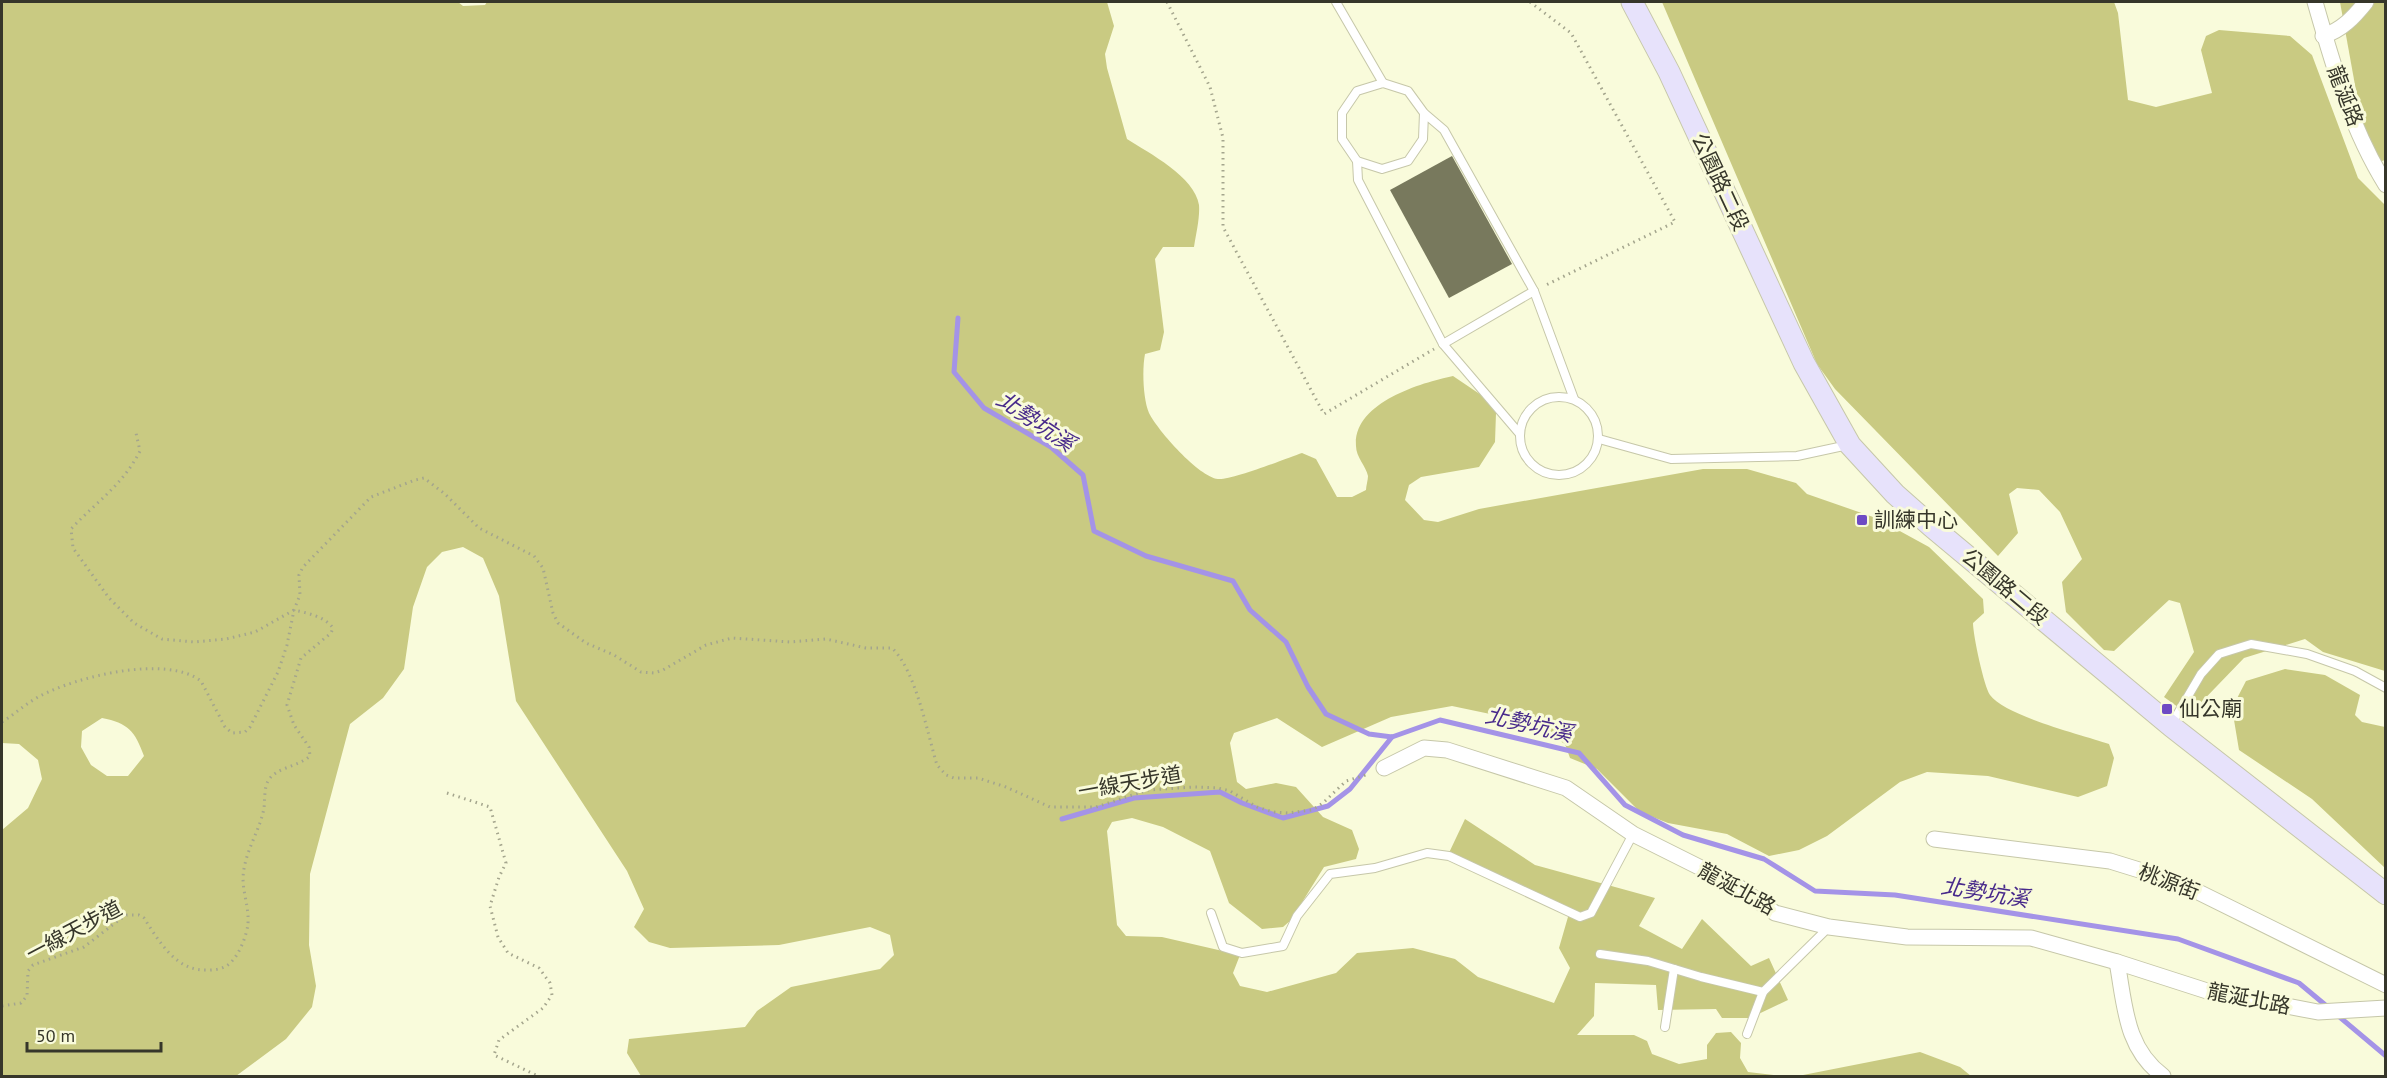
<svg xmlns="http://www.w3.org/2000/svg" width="2387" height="1078" font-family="'PT Sans','Noto Sans TC',sans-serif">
<rect width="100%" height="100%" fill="#f9fbdb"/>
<g fill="#c9ca82" fill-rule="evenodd">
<path d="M2,2H458L463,6L485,5L487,2H1107L1114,26L1105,54L1107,68L1127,139C1149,153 1195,177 1199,205C1200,218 1196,234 1194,247H1163L1155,259L1164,332L1160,350L1145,354C1142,369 1143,399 1149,413C1158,431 1199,477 1218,479C1229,481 1288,458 1302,453L1316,459L1337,497H1352L1366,490C1366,486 1368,480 1368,476C1366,466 1356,457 1356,446C1353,403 1420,383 1453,376L1490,401L1496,413L1495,442L1479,467L1421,477L1409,485L1405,500L1424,520L1438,522L1479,509L1703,469H1747L1796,483L1807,494L1876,518L1929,547L1983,599L1984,613L1973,623C1973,635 1984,687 1990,695C2005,716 2083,735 2109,744L2114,758L2107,786L2078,797L1988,776L1927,772L1900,782L1827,836L1799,850L1769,856L1727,834L1668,823L1640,812L1597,769L1570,758L1565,744L1528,722L1452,706L1391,717L1322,747L1277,718L1234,733L1230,743L1237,782L1246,789L1276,783L1296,787L1323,817L1352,830L1359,849L1356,859L1324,867L1291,920L1283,927L1262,929L1229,903L1210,851L1163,827L1132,818L1112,822L1107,831L1117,925L1126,936L1162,937L1240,955L1233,973L1240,986L1267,992L1336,973L1357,953L1413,948L1455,959L1478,977L1554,1003L1570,968L1559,948L1570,910L1447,857L1465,819L1535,865L1655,898L1639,926L1682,949L1702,919L1751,966L1769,958L1788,1000L1750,1018H1722L1716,1009L1658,1010L1656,985L1595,983L1594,1016L1577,1035H1634L1647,1041L1652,1054L1679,1064L1707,1059V1045L1716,1033L1731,1032L1741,1043L1740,1058L1748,1072L1782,1076H641L627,1053L629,1039L745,1027L757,1011L791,987L880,969L894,955L890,935L870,927L779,945L670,948L649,942L634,927L644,909L627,871L516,701L499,596L483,558L463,547L442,552L427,567L413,607L404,669L383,698L350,724L310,874L309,945L316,986L312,1007L286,1039L236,1076H2V830L28,808L42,779L38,760L19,744L2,743ZM102,718C128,723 135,731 144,756L128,776H107L91,765L81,747L82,731Z"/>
<path d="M1662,2H2114L2118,13L2128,100L2156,107L2212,93L2201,50L2206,36L2219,30L2290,36L2312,55L2358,178L2385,205V671L2323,652L2305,639L2244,658L2189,715L2164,697L2194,652L2180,603L2169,600L2114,651L2104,650L2066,612L2062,582L2082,559L2060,512L2039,490L2017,488L2009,494L2018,533L1998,556L1835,389L1817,364Z"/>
<path d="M2340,2H2385V160L2376,163L2366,146Z"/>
<path d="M2285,669L2325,675L2360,695L2355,715L2362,722L2385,727V868L2312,799L2239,750L2232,708L2246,681Z"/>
<path d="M1920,1052L1960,1067L1971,1076H1798Z"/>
</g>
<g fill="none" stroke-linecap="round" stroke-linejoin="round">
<g stroke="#a493e7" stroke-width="5">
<path d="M958,318L954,372L984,408L1051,447L1083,475L1094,531L1146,556L1233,581L1250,610L1286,642L1308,687L1326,714L1369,734L1392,737L1440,720L1579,753L1625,805L1683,835L1764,859L1815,891L1895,895L2178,939L2299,983L2329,1008"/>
<path d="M1062,819L1134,798L1220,792L1242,803L1283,818L1328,806L1350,789L1392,737"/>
<path d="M2336,1014L2386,1056"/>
</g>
</g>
<path fill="#78795d" d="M1452,156L1512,264L1449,298L1390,190Z"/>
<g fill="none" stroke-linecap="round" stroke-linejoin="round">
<defs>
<g id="lane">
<path d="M1336,2L1383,83"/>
<path d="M1424,113L1423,139L1408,161L1382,169L1357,161L1342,139V113L1357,91L1383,83L1408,91L1424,113L1444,130L1534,291L1574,399"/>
<path d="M1357,161L1358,180L1443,344L1534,291"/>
<path d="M1443,344L1519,433"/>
<circle cx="1559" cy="436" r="39"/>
<path d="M1599,439L1671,459L1797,456L1848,445"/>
<path d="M2171,725L2201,674L2219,654L2251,644L2307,654L2355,671L2386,688"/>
<path d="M1211,913L1223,947L1242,953L1283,946L1297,916L1330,874L1375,868L1427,853L1449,856L1580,917L1591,913L1633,834"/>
<path d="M1600,954L1648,961L1701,977L1763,992"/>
<path d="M1665,1027L1674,969"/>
<path d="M1747,1034L1763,992L1828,928"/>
</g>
<g id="street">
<path d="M2315,2C2333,65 2351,129 2386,185"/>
<path d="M2323,36C2342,30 2354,17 2366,2"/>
<path d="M1384,768L1424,748L1447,750L1566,788L1633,834L1737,886L1775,913L1829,927L1907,937L2031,938L2117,962L2207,991L2318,1012L2386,1008"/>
<path d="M1934,839L2110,861L2178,882L2386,985"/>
<path d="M2117,962C2125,1005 2125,1048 2163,1076"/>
</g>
<path id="secondary" d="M1632,2L1669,72L1804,363L1850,445L1895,494L1931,526L2171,726L2386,894"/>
</defs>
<use href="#lane" stroke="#c6c7a9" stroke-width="10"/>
<use href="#street" stroke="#c6c7a9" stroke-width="17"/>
<use href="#secondary" stroke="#c6c7a9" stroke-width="23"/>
<g stroke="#a4a58d" stroke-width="3" stroke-dasharray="1.5 4.5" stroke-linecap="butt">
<path d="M1167,2L1210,87L1223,138V227L1324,414L1434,349"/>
<path d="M1530,2L1571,33L1675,222L1544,286"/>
<path d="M2,722C15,714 25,704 40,696C76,677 166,654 201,681L225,727L232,733L245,732L250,727L278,672L287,645L294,610L300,595L299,575L303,567L371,497L415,480L424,478L445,494L479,528L534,556L543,568L553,613L558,623L586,643L614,655L641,672L654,673L663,670L706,645L732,638L790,642L826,639L866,648H892C916,671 927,732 937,765L946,775L954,778H978L1006,787L1050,807H1096L1148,790L1194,787L1218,788L1230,791L1257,807L1273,812L1288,813L1312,810L1323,803L1346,781L1369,774"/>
<path d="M447,793L490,807L506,863L499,877L490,906L498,937L508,953L539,968L550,983L552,995L543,1008L499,1040L494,1055L538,1076"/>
<path d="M2,1006L21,1003L27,996L28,971L33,965L84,947L119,920L127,915H139L144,918C159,941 176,972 208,970C215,970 223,969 229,964C239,956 247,935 248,923C249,908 243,893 243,878C244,852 260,831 264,808C265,800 264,788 268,781C276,767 298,767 310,756L309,747L294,725L287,705L301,658L331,633L333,628C325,617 308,613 294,610L255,632L226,639L194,642L162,639L134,623L109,598L73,548L71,529C97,501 122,486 140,451L136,433"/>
</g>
<use href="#lane" stroke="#fff" stroke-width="8"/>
<use href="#street" stroke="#fff" stroke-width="15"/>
<use href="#secondary" stroke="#e7e2fb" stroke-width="21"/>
</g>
<g fill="#6e4bc4" stroke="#f9fbdb" stroke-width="2">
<rect x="1856" y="514" width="12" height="12" rx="3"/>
<rect x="2161" y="703" width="12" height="12" rx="3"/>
</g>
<g text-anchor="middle" stroke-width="6" stroke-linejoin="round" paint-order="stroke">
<g font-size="21" fill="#36362a" stroke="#f9fbdb">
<text transform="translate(2345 96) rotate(69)" y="7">龍涎路</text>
<text transform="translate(1720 182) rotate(65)" y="7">公園路二段</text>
<text transform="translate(2005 587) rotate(40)" y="7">公園路二段</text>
<text transform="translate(1130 783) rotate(-10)" y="7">一線天步道</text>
<text transform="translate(2169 882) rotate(21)" y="7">桃源街</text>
<text transform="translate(1737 889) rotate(29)" y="7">龍涎北路</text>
<text transform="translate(74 931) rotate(-28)" y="7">一線天步道</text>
<text transform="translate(2249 999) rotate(11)" y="7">龍涎北路</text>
</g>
<g font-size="21" fill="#36362a" stroke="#f9fbdb" text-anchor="start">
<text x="1874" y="527">訓練中心</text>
<text x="2179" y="716">仙公廟</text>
</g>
<g font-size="22" font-style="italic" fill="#482a8b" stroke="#f9fbdb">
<text transform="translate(1036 421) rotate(34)" y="8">北勢坑溪</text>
<text transform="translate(1529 724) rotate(13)" y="8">北勢坑溪</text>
<text transform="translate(1985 892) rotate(9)" y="8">北勢坑溪</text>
</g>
</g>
<rect width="2387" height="1078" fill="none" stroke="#36362a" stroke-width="6"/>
<path d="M27 1042v9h134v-9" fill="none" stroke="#36362a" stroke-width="3"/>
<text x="36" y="1042" font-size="18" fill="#36362a" stroke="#f9fbdb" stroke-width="4.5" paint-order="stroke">50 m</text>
</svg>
